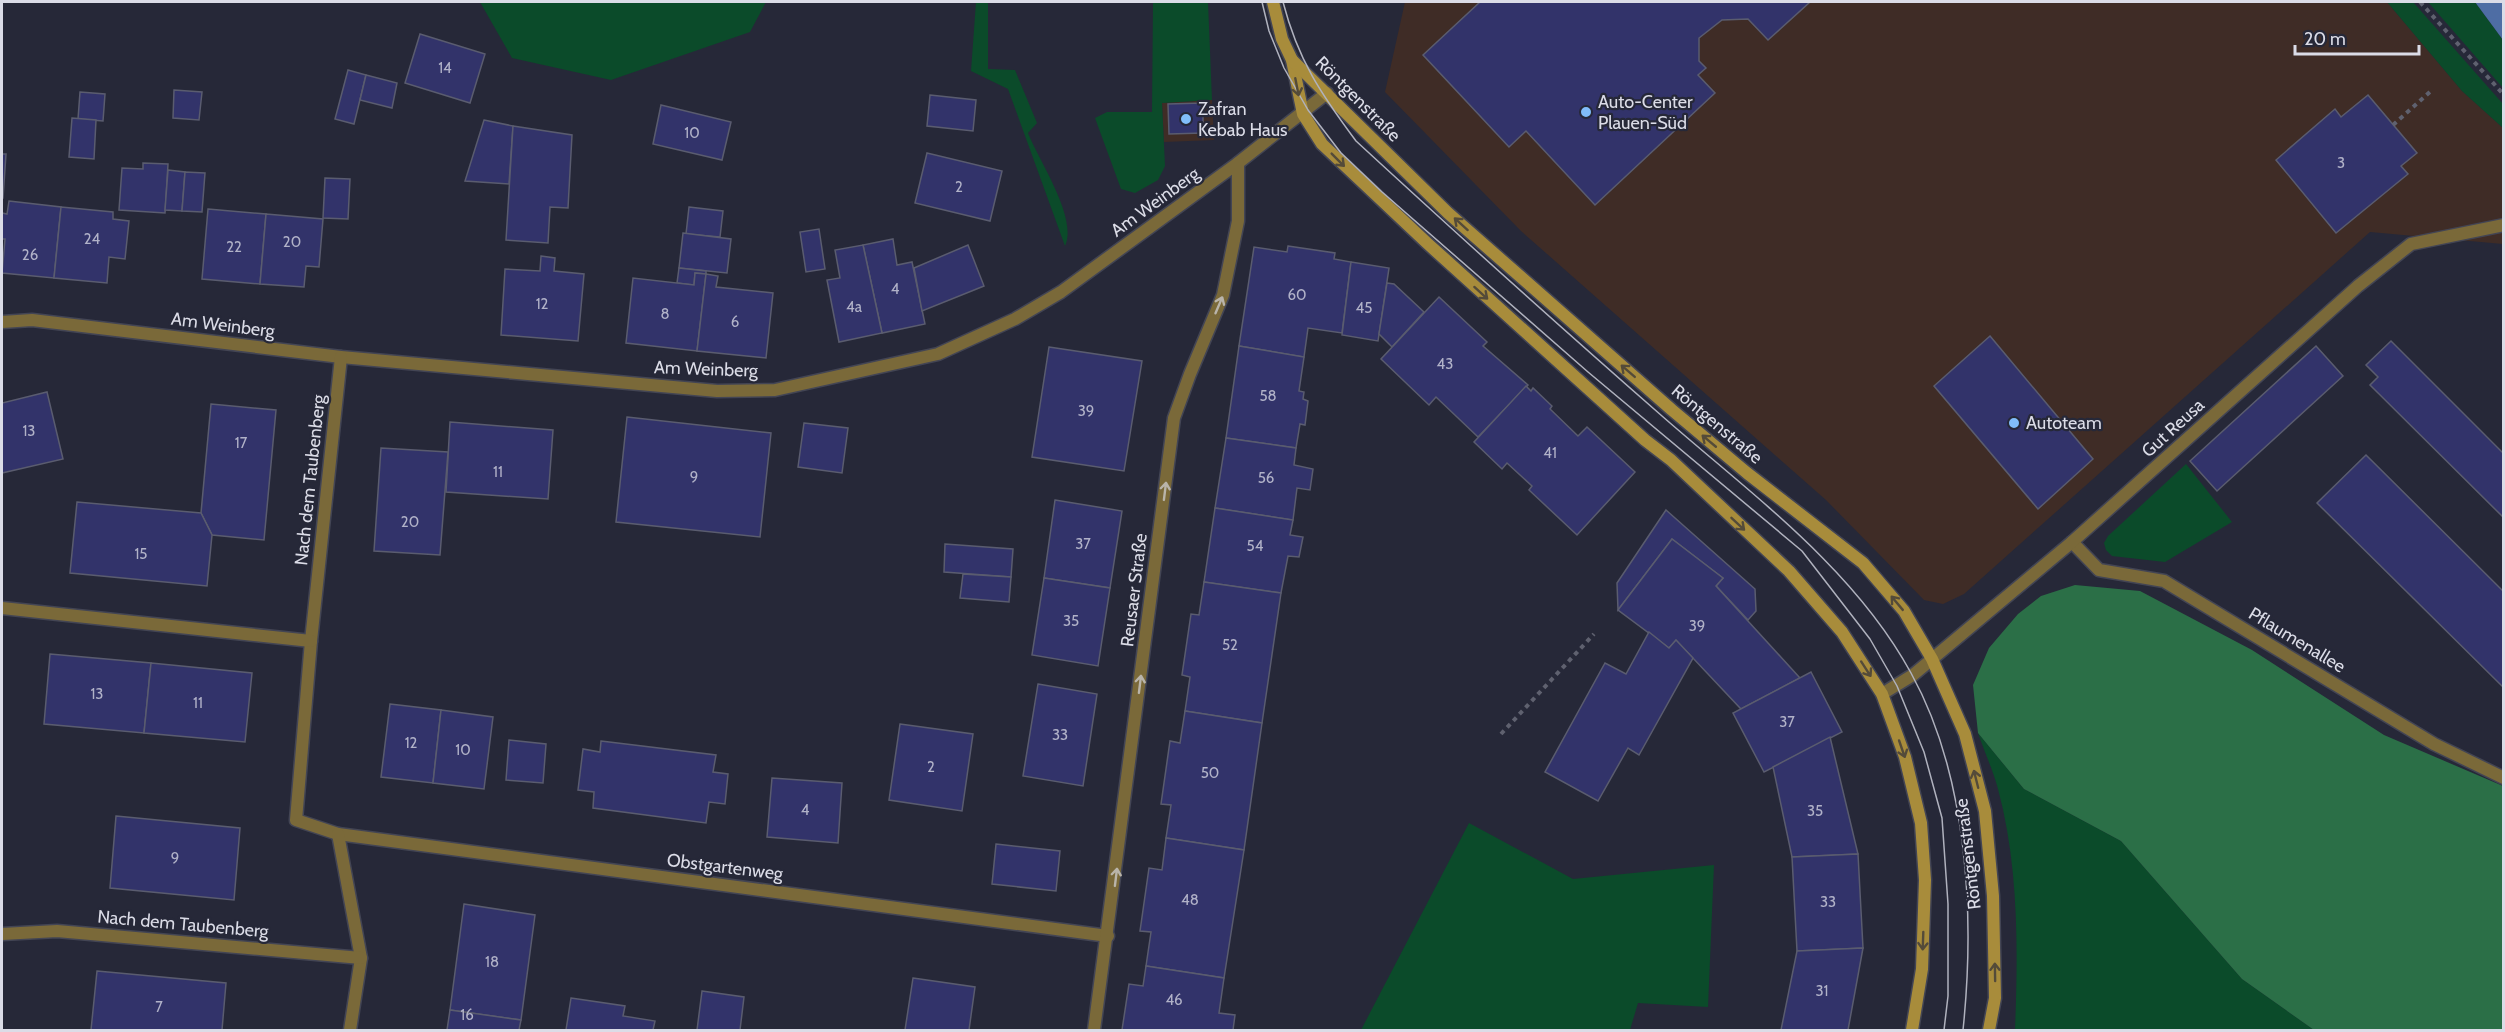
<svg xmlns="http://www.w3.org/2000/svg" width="2505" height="1032" font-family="Cabin,sans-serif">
<rect width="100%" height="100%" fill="#262838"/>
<g fill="#3f2c26">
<path d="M1405,2H2387L2462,91L2503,128V244L2370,232L1964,594L1943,604L1924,600L1826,500L1521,231L1385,92Z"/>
<path d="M1212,100L1214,140L1164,142L1162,103Z"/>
</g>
<g fill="#0b4b2a">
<path d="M480,2H766L750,32L611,80L512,58Z"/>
<path d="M976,2H988V69L1015,70L1037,123L1028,133C1039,161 1078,218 1065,246L1008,89L971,71Z"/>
<path d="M1153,2H1208L1212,100L1162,103L1165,166L1158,180L1135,193L1121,189L1095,118L1107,112H1152Z"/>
<path d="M2387,2H2413L2503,104V128L2462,91Z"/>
<path d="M2428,2H2475L2503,40V88Z"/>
<path d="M2186,464L2232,522L2165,562L2112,556L2106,550L2104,543L2108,536Z"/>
<path d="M1978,733L2024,789L2121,841L2242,979L2314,1030H2015C2018,951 2019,867 1998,789C1993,770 1984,751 1978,733Z"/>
<path d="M1469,823L1573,879L1714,865L1708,1007L1638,1003L1630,1030H1361Z"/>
</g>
<path fill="#2b6f47" d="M2075,585L2140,591L2252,650L2384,735L2503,786V1030H2314L2242,979L2121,841L2024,789L1978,733L1973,685L1989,648L2018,614L2041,596Z"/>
<path fill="#4e6da4" d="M2475,2H2503V40Z"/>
<g fill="#32336a" stroke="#5a5c6f" stroke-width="1.5">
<path d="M1480,2H1810L1768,40L1748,19L1722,20L1699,38V61L1706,68L1698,75L1715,93L1595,205L1526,131L1509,147L1423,55Z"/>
<path d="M420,34L485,54L470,103L405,83Z"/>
<path d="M348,70L366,75L354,124L335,119Z"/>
<path d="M366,75L397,83L392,108L360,100Z"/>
<path d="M174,90L202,92L199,120L173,118Z"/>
<path d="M80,92L105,94L103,121L78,119Z"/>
<path d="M930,95L976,100L973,131L927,126Z"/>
<path d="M2368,95L2417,153L2401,166L2408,174L2336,233L2276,160L2335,109L2341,117Z"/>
<path d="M1203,103V133L1169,134L1168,104Z"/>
<path d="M661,105L731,122L722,160L653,144Z"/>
<path d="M72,118L96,120L94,159L69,157Z"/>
<path d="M484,120L513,126L509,184L465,181Z"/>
<path d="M513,126L572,135L568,208L550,207L548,243L506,240Z"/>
<path d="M927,153L1002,171L990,221L915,203Z"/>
<path d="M2,154H6L3,198H2Z"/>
<path d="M143,163L168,164L165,213L119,210L122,168L143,169Z"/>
<path d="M168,170L185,172L182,211L165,210Z"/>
<path d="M185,172L205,173L202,212L182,211Z"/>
<path d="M325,178L350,179L348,219L323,218Z"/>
<path d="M9,201L61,207L54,278L2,273L5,239H2V213L7,214Z"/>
<path d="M61,207L113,212V219L129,221L125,259L109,257L107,283L54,278Z"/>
<path d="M689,207L723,211L720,237L686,234Z"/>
<path d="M208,209L266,214L260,284L202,279Z"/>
<path d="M266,214L323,219L319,267L306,266L304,287L260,284Z"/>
<path d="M819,229L825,269L806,272L800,232Z"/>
<path d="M683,233L731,239L727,273L679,268Z"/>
<path d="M893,239L897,265L912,262L925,324L882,333L863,245Z"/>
<path d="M863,245L882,333L839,342L827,280L840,278L835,250Z"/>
<path d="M968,245L984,286L922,311L914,268Z"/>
<path d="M1288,246L1335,253L1334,259L1351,262L1342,333L1308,328L1304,357L1239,346L1254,247L1287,252Z"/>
<path d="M541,256L555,258L554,271L584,274L578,341L501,335L505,269L540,271Z"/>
<path d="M1351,262L1389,268L1378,341L1342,335Z"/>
<path d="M679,268L706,271V274L695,273L694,285L677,283Z"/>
<path d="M695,273L706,274L697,351L626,343L633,278L694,285Z"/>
<path d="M706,274L718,276L716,287L773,293L766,358L697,351Z"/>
<path d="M1387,283L1394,284L1424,312L1392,347L1379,334Z"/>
<path d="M1439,297L1487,342L1483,346L1528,385L1478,437L1436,397L1429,405L1381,359Z"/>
<path d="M1990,336L2093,459L2038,509L1934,386Z"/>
<path d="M2391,341L2504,454V518L2370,385L2378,377L2366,365Z"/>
<path d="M1239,346L1304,357L1299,391L1304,392L1303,399L1308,401L1305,425L1300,424L1296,448L1226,438Z"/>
<path d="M2316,346L2343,376L2217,491L2190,461Z"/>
<path d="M1049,347L1142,361L1124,471L1032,457Z"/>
<path d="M1526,386L1531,391L1533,388L1552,406L1550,409L1578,436L1587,427L1635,472L1577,535L1529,490L1532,486L1507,463L1502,469L1474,442Z"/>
<path d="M47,392L63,459L2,473V403Z"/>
<path d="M211,404L276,410L264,540L212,535L201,513Z"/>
<path d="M627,417L771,433L760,537L616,522Z"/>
<path d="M450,422L553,430L548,499L446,492Z"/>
<path d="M804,423L848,428L842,473L798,467Z"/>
<path d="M1226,438L1296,448L1294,465L1313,469L1310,490L1297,488L1293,520L1215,508Z"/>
<path d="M381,448L448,452L440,555L374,551Z"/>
<path d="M2366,455L2504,592V688L2317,503Z"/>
<path d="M1055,500L1122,511L1110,588L1044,578Z"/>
<path d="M77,502L201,513L212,535L207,586L70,573Z"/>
<path d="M1215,508L1293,520L1290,535L1303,537L1299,557L1288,556L1281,593L1204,582Z"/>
<path d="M1666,510L1755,589L1756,611L1748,620L1716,586L1723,578L1672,539L1618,610L1617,583Z"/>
<path d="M1672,539L1723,578L1716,586L1800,678L1741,709L1676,640L1669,648L1618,610Z"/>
<path d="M945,544L1013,549L1011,577L944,572Z"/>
<path d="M963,574L1011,577L1009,602L960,598Z"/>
<path d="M1044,578L1110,588L1098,666L1032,655Z"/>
<path d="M1204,582L1281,593L1262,723L1185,711L1190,677L1182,675L1191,614L1199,615Z"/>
<path d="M1649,632L1669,648L1676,640L1693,658L1639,755L1628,748L1598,801L1545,772L1605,663L1626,674Z"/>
<path d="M50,654L151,663L144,733L44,724Z"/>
<path d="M151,663L252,673L245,742L144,733Z"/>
<path d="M1811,672L1842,732L1764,772L1733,713Z"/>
<path d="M1038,684L1097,694L1083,786L1023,776Z"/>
<path d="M390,704L441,710L433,783L381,777Z"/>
<path d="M441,710L493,717L484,789L433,783Z"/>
<path d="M1185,711L1262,723L1244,850L1166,838L1171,805L1161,804L1170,741L1180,743Z"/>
<path d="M900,724L973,734L962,811L889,800Z"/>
<path d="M1830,737L1858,854L1792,857L1773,767Z"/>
<path d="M509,740L546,744L543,783L506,780Z"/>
<path d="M601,741L716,755L713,772L728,774L725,804L709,802L706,823L593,808L594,792L578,790L583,749L600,752Z"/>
<path d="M772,778L842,783L838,843L767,837Z"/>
<path d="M116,816L240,828L234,900L110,888Z"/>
<path d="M1166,838L1244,850L1224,978L1146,966L1151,932L1140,931L1149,868L1162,870Z"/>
<path d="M996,844L1060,851L1056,891L992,884Z"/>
<path d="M1858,854L1863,948L1797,951L1792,857Z"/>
<path d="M464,904L535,915L521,1020L450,1010Z"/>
<path d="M1863,948L1848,1030H1781L1797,951Z"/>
<path d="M1146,966L1224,978L1219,1013L1235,1015L1233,1030H1122L1129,984L1143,986Z"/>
<path d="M97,971L226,983L222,1030H91Z"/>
<path d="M913,978L975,987L969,1030H905Z"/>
<path d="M702,991L744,997L740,1030H697Z"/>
<path d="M571,998L625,1006L623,1016L655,1021L653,1030H566Z"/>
<path d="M450,1010L521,1020L519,1030H447Z"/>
</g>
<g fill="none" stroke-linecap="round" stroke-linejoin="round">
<defs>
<path id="lane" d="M2072,542L2099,570L2164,581L2434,744L2504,778"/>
<g id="street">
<path d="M2,322L32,320L341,357L717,391L775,390L938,354L1015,319L1061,292L1238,163L1327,93"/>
<path d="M341,357L311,641L296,820L338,834L1108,936"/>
<path d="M2,608L311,641"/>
<path d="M1882,694L1913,675L2072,542L2358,286L2411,244L2504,225"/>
<path d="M338,834L361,958L350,1030"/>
<path d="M2,934L57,931L361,958"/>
<path d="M1094,1030L1174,418L1190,374L1223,295L1238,221V163"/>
</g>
<g id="secondary">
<path d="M1273,2L1282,39L1292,60L1303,114L1322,144L1427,243L1645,440L1671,460L1789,571L1842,632L1882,694L1905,757L1921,823L1925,880L1922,969L1912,1030"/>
<path d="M1292,60L1448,213L1672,410L1747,473L1863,563L1904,611L1932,659L1965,734L1985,811L1993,896L1995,998L1989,1030"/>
</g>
</defs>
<use href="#lane" stroke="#434554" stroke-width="15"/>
<use href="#street" stroke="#434554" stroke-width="15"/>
<use href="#secondary" stroke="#434554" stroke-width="15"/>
<g stroke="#5f616f" stroke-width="4" stroke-dasharray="4.5 4.5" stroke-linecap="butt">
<path d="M2420,2L2504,95"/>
<path d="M2393,125L2432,90"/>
<path d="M1501,734L1594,634"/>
</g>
<use href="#lane" stroke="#7a6939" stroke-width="12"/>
<use href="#street" stroke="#7a6939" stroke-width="12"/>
<use href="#secondary" stroke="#a88c3b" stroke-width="12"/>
<g stroke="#b0b2be" stroke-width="1.5">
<path d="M1262,2L1269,31L1284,68L1308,110L1341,153L1382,192L1588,372L1802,551L1870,639L1897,686L1924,752L1942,818L1948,904V996L1944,1030"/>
<path d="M1283,2C1298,60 1321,94 1356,141C1457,234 1559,326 1662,416C1751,494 1854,568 1911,673C1968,776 1975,916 1963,1030"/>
</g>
</g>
<defs><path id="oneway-shaft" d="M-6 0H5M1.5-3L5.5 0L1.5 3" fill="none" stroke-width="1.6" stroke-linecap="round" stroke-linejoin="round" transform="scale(1.5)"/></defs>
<g stroke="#544b39">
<use href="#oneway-shaft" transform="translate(1297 87) rotate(79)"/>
<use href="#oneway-shaft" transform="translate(1338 160) rotate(45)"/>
<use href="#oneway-shaft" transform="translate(1461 224) rotate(-138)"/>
<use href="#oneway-shaft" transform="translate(1481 293) rotate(42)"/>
<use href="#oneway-shaft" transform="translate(1628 371) rotate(-139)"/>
<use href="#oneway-shaft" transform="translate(1709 441) rotate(-140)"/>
<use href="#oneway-shaft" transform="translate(1738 524) rotate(43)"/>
<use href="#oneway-shaft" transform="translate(1897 603) rotate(-130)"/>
<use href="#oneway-shaft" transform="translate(1866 669) rotate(57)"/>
<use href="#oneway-shaft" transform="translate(1902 749) rotate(71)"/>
<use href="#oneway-shaft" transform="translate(1976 779) rotate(-104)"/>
<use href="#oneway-shaft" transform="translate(1923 941) rotate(92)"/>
<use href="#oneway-shaft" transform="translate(1995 972) rotate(-91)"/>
</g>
<g stroke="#b9b4aa">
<use href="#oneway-shaft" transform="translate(1219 305) rotate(-67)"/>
<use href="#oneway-shaft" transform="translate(1165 491) rotate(-83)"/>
<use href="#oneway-shaft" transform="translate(1140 684) rotate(-83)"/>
<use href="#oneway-shaft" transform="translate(1116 877) rotate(-83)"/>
</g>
<g fill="#81bdfa" stroke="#262838" stroke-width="2">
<circle cx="1586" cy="112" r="6"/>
<circle cx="1186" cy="119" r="6"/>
<circle cx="2014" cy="423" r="6"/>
</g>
<g text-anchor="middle" stroke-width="4.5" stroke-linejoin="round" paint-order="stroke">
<g font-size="15" fill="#b1b2c8">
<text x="445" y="73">14</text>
<text x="692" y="138">10</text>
<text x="2341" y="168">3</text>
<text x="959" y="192">2</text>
<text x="92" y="244">24</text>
<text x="292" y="247">20</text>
<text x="234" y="252">22</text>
<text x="30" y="260">26</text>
<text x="895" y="294">4</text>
<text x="1297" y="300">60</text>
<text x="542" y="309">12</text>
<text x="854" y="312">4a</text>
<text x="1364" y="313">45</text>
<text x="665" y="319">8</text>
<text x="735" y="327">6</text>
<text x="1445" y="369">43</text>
<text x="1268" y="401">58</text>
<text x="1086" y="416">39</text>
<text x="29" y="436">13</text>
<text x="241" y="448">17</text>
<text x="1550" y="458">41</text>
<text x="498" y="477">11</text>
<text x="694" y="482">9</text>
<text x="1266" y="483">56</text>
<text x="410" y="527">20</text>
<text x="1083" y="549">37</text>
<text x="1255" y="551">54</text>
<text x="141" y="559">15</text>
<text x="1071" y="626">35</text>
<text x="1697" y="631">39</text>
<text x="1230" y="650">52</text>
<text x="97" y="699">13</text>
<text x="198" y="708">11</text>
<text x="1787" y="727">37</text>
<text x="1060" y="740">33</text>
<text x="411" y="748">12</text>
<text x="463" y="755">10</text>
<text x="931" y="772">2</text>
<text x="1210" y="778">50</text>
<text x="805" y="815">4</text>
<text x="1815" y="816">35</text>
<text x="175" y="863">9</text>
<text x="1190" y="905">48</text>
<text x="1828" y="907">33</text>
<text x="492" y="967">18</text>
<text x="1822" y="996">31</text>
<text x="1174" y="1005">46</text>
<text x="159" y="1012">7</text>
<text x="467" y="1020">16</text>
</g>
<g font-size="18" fill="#dbdce7" stroke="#262838">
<text transform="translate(1358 99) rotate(45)" y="6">Röntgenstraße</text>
<text transform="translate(1155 202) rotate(-36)" y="6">Am Weinberg</text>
<text transform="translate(223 325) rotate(7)" y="6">Am Weinberg</text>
<text transform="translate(706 369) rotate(2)" y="6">Am Weinberg</text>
<text transform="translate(1717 424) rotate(40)" y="6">Röntgenstraße</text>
<text transform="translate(2173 428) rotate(-42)" y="6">Gut Reusa</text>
<text transform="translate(310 480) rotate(-84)" y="6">Nach dem Taubenberg</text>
<text transform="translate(1134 590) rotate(-83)" y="6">Reusaer Straße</text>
<text transform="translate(2297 640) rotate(31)" y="6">Pflaumenallee</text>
<text transform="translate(1968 854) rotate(-97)" y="6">Röntgenstraße</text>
<text transform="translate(725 867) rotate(7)" y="6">Obstgartenweg</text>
<text transform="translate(183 924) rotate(5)" y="6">Nach dem Taubenberg</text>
</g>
<g font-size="18" fill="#dbdce7" stroke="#262838" text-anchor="start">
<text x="1598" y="108">Auto-Center<tspan x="1598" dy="21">Plauen-Süd</tspan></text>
<text x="1198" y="115">Zafran<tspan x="1198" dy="21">Kebab Haus</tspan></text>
<text x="2026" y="429">Autoteam</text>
</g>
</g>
<rect width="2505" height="1032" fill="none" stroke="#dbdce7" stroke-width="6"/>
<path d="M2295 45v9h124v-9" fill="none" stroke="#dbdce7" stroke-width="3"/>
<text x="2304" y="45" font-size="18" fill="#dbdce7" stroke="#262838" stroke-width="4.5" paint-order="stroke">20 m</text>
</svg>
